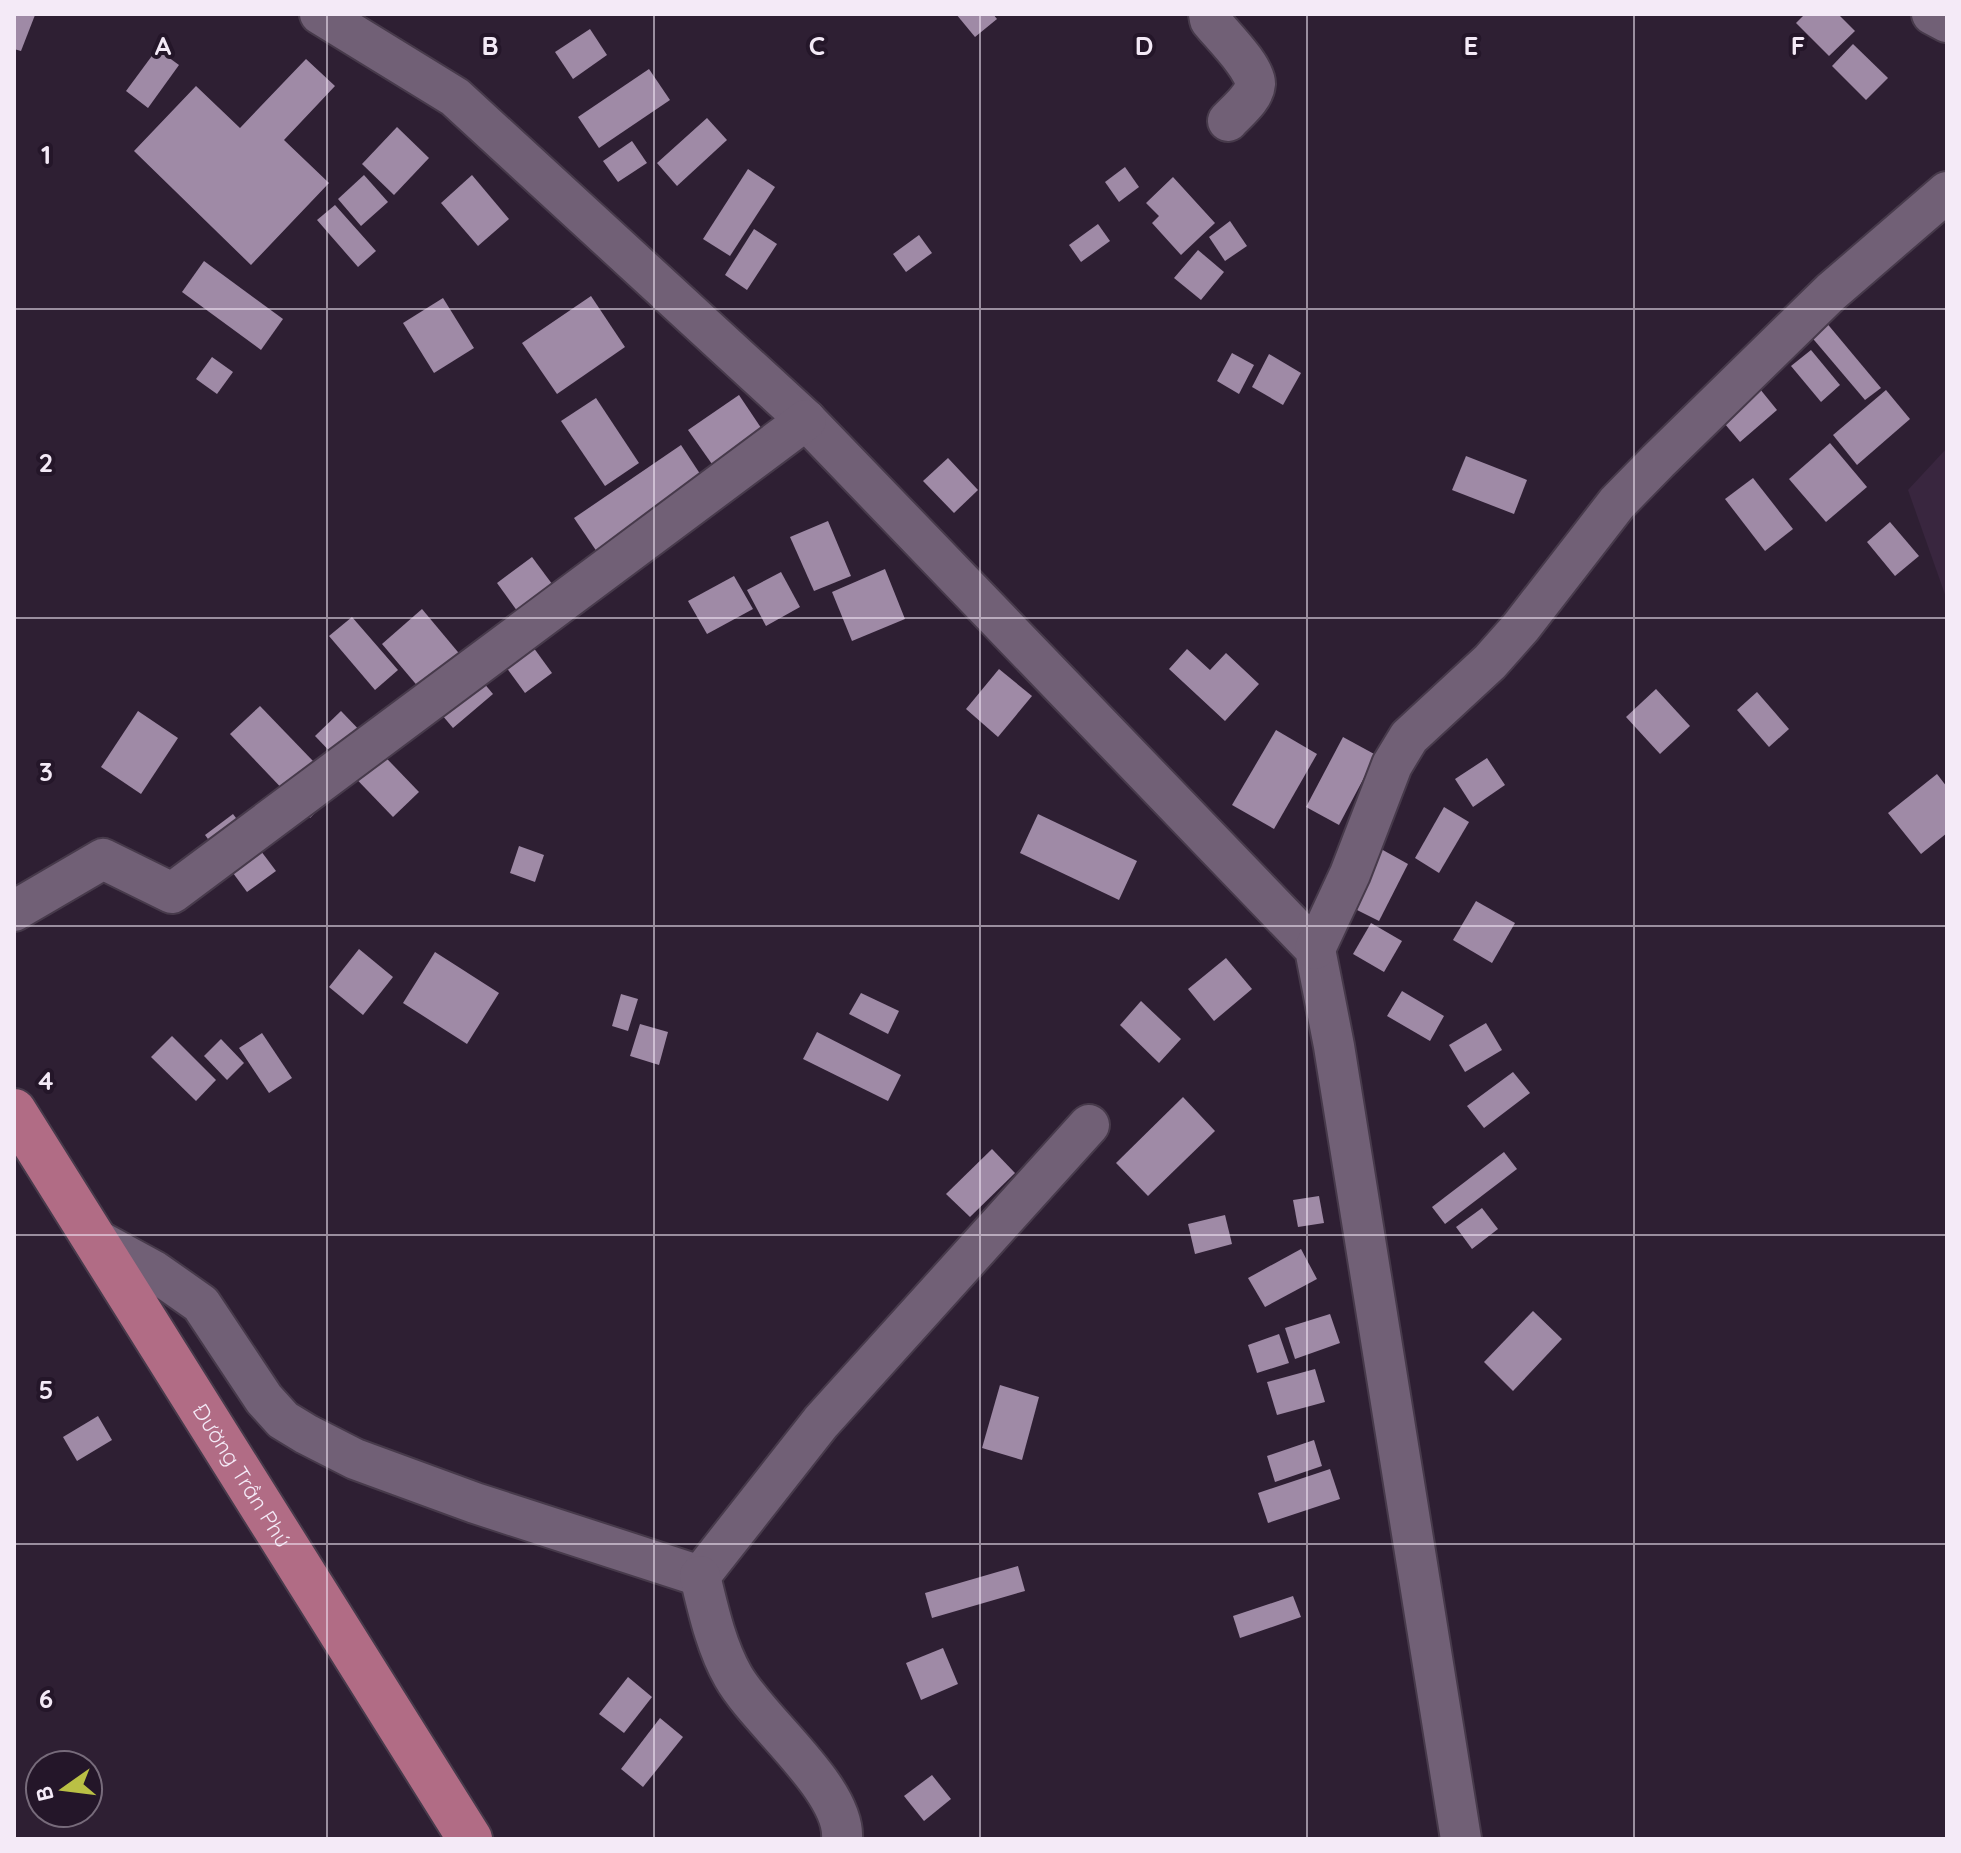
<svg xmlns="http://www.w3.org/2000/svg" width="1961" height="1853" font-family="Quicksand,sans-serif">
<rect width="100%" height="100%" fill="#2e1f33"/>
<path fill="#39263f" d="M1947,448V600L1908,490Z"/>
<g fill="#9f8aa6">
<path d="M14,14L35,15L21,51L14,49Z"/>
<path d="M956,14H993L997,19L975,37Z"/>
<path d="M1805,14H1838L1855,31L1829,56L1796,23Z"/>
<path d="M590,29L607,55L573,79L555,52Z"/>
<path d="M1853,44L1888,78L1866,100L1832,66Z"/>
<path d="M157,49L179,65L148,108L126,91Z"/>
<path d="M306,59L335,86L284,140L329,183L251,265L134,151L196,86L240,128Z"/>
<path d="M649,69L670,100L599,148L578,117Z"/>
<path d="M707,118L727,140L677,186L657,163Z"/>
<path d="M397,127L429,158L394,195L362,164Z"/>
<path d="M632,141L647,163L618,182L603,161Z"/>
<path d="M1125,167L1139,187L1119,202L1105,182Z"/>
<path d="M748,169L775,187L730,256L703,239Z"/>
<path d="M364,175L388,202L361,226L338,199Z"/>
<path d="M472,175L509,219L478,246L441,203Z"/>
<path d="M1173,177L1215,223L1181,255L1152,223L1159,216L1146,203Z"/>
<path d="M335,205L376,251L358,267L317,220Z"/>
<path d="M1230,221L1247,246L1225,261L1209,237Z"/>
<path d="M1098,224L1110,241L1081,262L1069,245Z"/>
<path d="M754,229L777,244L747,290L725,275Z"/>
<path d="M919,235L932,253L906,272L893,254Z"/>
<path d="M1198,250L1224,272L1201,300L1174,278Z"/>
<path d="M204,261L283,319L261,350L182,292Z"/>
<path d="M591,296L625,347L557,394L522,343Z"/>
<path d="M443,298L474,348L434,373L403,323Z"/>
<path d="M1825,321L1881,388L1865,400L1809,334Z"/>
<path d="M1811,350L1840,385L1821,402L1791,366Z"/>
<path d="M1232,353L1254,365L1239,394L1217,381Z"/>
<path d="M1269,354L1301,373L1283,405L1252,387Z"/>
<path d="M212,357L233,372L217,394L196,379Z"/>
<path d="M1747,373L1777,410L1740,442L1709,405Z"/>
<path d="M1886,390L1910,419L1857,465L1833,435Z"/>
<path d="M739,395L776,450L726,484L688,430Z"/>
<path d="M596,398L639,463L605,486L561,421Z"/>
<path d="M1830,443L1867,487L1826,522L1789,479Z"/>
<path d="M681,445L716,498L610,571L574,518Z"/>
<path d="M1466,456L1527,480L1514,514L1452,490Z"/>
<path d="M948,458L978,490L954,513L923,481Z"/>
<path d="M1753,478L1793,529L1765,551L1725,499Z"/>
<path d="M828,521L851,576L814,591L790,537Z"/>
<path d="M1890,522L1919,556L1895,576L1867,542Z"/>
<path d="M532,557L564,600L528,626L497,583Z"/>
<path d="M885,569L905,619L852,641L832,592Z"/>
<path d="M781,572L800,607L766,626L747,590Z"/>
<path d="M734,576L753,609L707,634L688,601Z"/>
<path d="M422,609L493,694L453,728L382,644Z"/>
<path d="M352,617L398,670L375,690L329,636Z"/>
<path d="M512,618L552,673L525,693L485,638Z"/>
<path d="M1187,649L1210,670L1226,653L1259,684L1225,721L1169,669Z"/>
<path d="M999,669L1032,696L998,737L966,709Z"/>
<path d="M1656,689L1690,726L1660,754L1626,717Z"/>
<path d="M1757,692L1789,729L1769,747L1737,710Z"/>
<path d="M260,706L340,789L310,818L230,734Z"/>
<path d="M138,711L178,738L141,794L101,767Z"/>
<path d="M341,711L419,792L393,817L315,736Z"/>
<path d="M1276,730L1317,754L1274,829L1232,805Z"/>
<path d="M1343,737L1376,755L1339,825L1306,807Z"/>
<path d="M1487,758L1505,785L1473,807L1455,779Z"/>
<path d="M1937,774L1947,787V833L1921,854L1888,813Z"/>
<path d="M1444,807L1469,822L1439,873L1415,858Z"/>
<path d="M233,814L276,871L247,892L205,835Z"/>
<path d="M1038,814L1137,861L1119,900L1020,853Z"/>
<path d="M519,846L544,855L535,882L510,873Z"/>
<path d="M1381,849L1408,864L1379,921L1351,907Z"/>
<path d="M1476,901L1515,923L1492,963L1453,940Z"/>
<path d="M1371,923L1402,941L1384,972L1353,954Z"/>
<path d="M359,949L393,977L363,1015L329,987Z"/>
<path d="M435,952L499,993L467,1044L403,1003Z"/>
<path d="M1226,958L1252,989L1214,1021L1188,989Z"/>
<path d="M1402,991L1444,1016L1430,1041L1387,1016Z"/>
<path d="M861,993L899,1011L888,1034L849,1014Z"/>
<path d="M621,994L638,999L628,1031L612,1026Z"/>
<path d="M1141,1001L1181,1039L1159,1063L1120,1025Z"/>
<path d="M1486,1023L1502,1050L1465,1072L1449,1045Z"/>
<path d="M640,1024L668,1032L659,1065L630,1056Z"/>
<path d="M817,1032L901,1075L888,1101L803,1059Z"/>
<path d="M262,1033L292,1078L269,1093L239,1048Z"/>
<path d="M172,1036L216,1080L196,1101L151,1057Z"/>
<path d="M221,1039L244,1063L227,1080L204,1056Z"/>
<path d="M1513,1072L1530,1093L1484,1128L1467,1106Z"/>
<path d="M1183,1097L1215,1131L1148,1196L1116,1163Z"/>
<path d="M992,1149L1015,1173L970,1217L946,1194Z"/>
<path d="M1504,1152L1517,1169L1445,1224L1432,1207Z"/>
<path d="M1319,1196L1324,1223L1298,1227L1293,1200Z"/>
<path d="M1482,1208L1498,1229L1472,1249L1456,1227Z"/>
<path d="M1225,1215L1232,1244L1195,1254L1188,1224Z"/>
<path d="M1301,1249L1317,1279L1265,1307L1248,1278Z"/>
<path d="M1533,1311L1562,1339L1513,1391L1484,1362Z"/>
<path d="M1330,1314L1340,1343L1295,1359L1285,1328Z"/>
<path d="M1279,1334L1289,1363L1257,1373L1248,1345Z"/>
<path d="M1315,1369L1325,1402L1277,1415L1267,1382Z"/>
<path d="M1000,1385L1039,1397L1022,1460L982,1448Z"/>
<path d="M98,1416L112,1440L77,1461L63,1437Z"/>
<path d="M1314,1440L1322,1466L1275,1482L1267,1456Z"/>
<path d="M1330,1469L1340,1499L1268,1523L1258,1493Z"/>
<path d="M1018,1566L1025,1591L932,1618L925,1593Z"/>
<path d="M1293,1596L1301,1617L1240,1638L1233,1616Z"/>
<path d="M943,1648L958,1684L921,1700L906,1663Z"/>
<path d="M628,1677L652,1697L624,1733L599,1714Z"/>
<path d="M660,1718L683,1737L643,1787L621,1769Z"/>
<path d="M932,1775L951,1799L924,1821L904,1796Z"/>
</g>
<g fill="none" stroke-linecap="round" stroke-linejoin="round">
<defs>
<g id="minor">
<path d="M320,14L455,97L806,420L1315,949L1334,1046L1461,1839"/>
<path d="M1209,14L1210,20C1220,33 1256,68 1255,84C1254,98 1237,111 1228,121"/>
<path d="M1932,14L1947,22"/>
<path d="M14,911L103,859L172,893L806,420"/>
<path d="M1315,949L1350,874L1392,765L1409,737L1490,662L1521,627L1617,503L1658,461L1831,292L1947,192"/>
<path d="M97,1240L154,1271L201,1304L264,1399L283,1420L306,1434L355,1459L475,1503L700,1576"/>
<path d="M700,1576L821,1422L1089,1125"/>
<path d="M700,1576C708,1609 716,1646 733,1676C758,1721 846,1789 842,1839"/>
</g>
<g id="major">
<path id="s1" d="M14,1111L470,1839"/>
</g>
</defs>
<use href="#minor" stroke="#473a4b" stroke-width="44"/>
<use href="#major" stroke="#473a4b" stroke-width="48"/>
<use href="#minor" stroke="#716076" stroke-width="40"/>
<use href="#major" stroke="#b16c85" stroke-width="44"/>
</g>
<path fill="none" stroke="#f4eaf7" stroke-width="2" stroke-opacity="0.55" d="M327,14V1839M654,14V1839M980,14V1839M1307,14V1839M1634,14V1839M14,309H1947M14,618H1947M14,926H1947M14,1235H1947M14,1544H1947"/>
<g text-anchor="middle" stroke-width="8" stroke-linejoin="round" paint-order="stroke">
<g font-size="22" fill="#f4eaf7" stroke="#241629">
<text dy="8" stroke="none"><textPath href="#s1" startOffset="430">Đường Trần Phú</textPath></text>
</g>
</g>
<g font-size="26" text-anchor="middle" font-weight="bold" fill="#f4eaf7" stroke="#241629" stroke-width="8" stroke-linejoin="round" paint-order="stroke">
<text x="163" y="55">A</text>
<text x="490" y="55">B</text>
<text x="817" y="55">C</text>
<text x="1144" y="55">D</text>
<text x="1471" y="55">E</text>
<text x="1798" y="55">F</text>
<text x="46" y="164">1</text>
<text x="46" y="472">2</text>
<text x="46" y="781">3</text>
<text x="46" y="1090">4</text>
<text x="46" y="1399">5</text>
<text x="46" y="1708">6</text>
</g>
<rect width="1961" height="1853" fill="none" stroke="#f4eaf7" stroke-width="32"/>
<g transform="translate(64 1789) rotate(256)"><circle r="38" fill="#241629" stroke="#776b7b" stroke-width="2"/>
<path d="M0-6L14 30L0 20L-14 30Z" fill="#bac045"/>
<text y="-12" font-size="22" font-weight="bold" text-anchor="middle" fill="#f4eaf7">B</text>
</g>
</svg>
